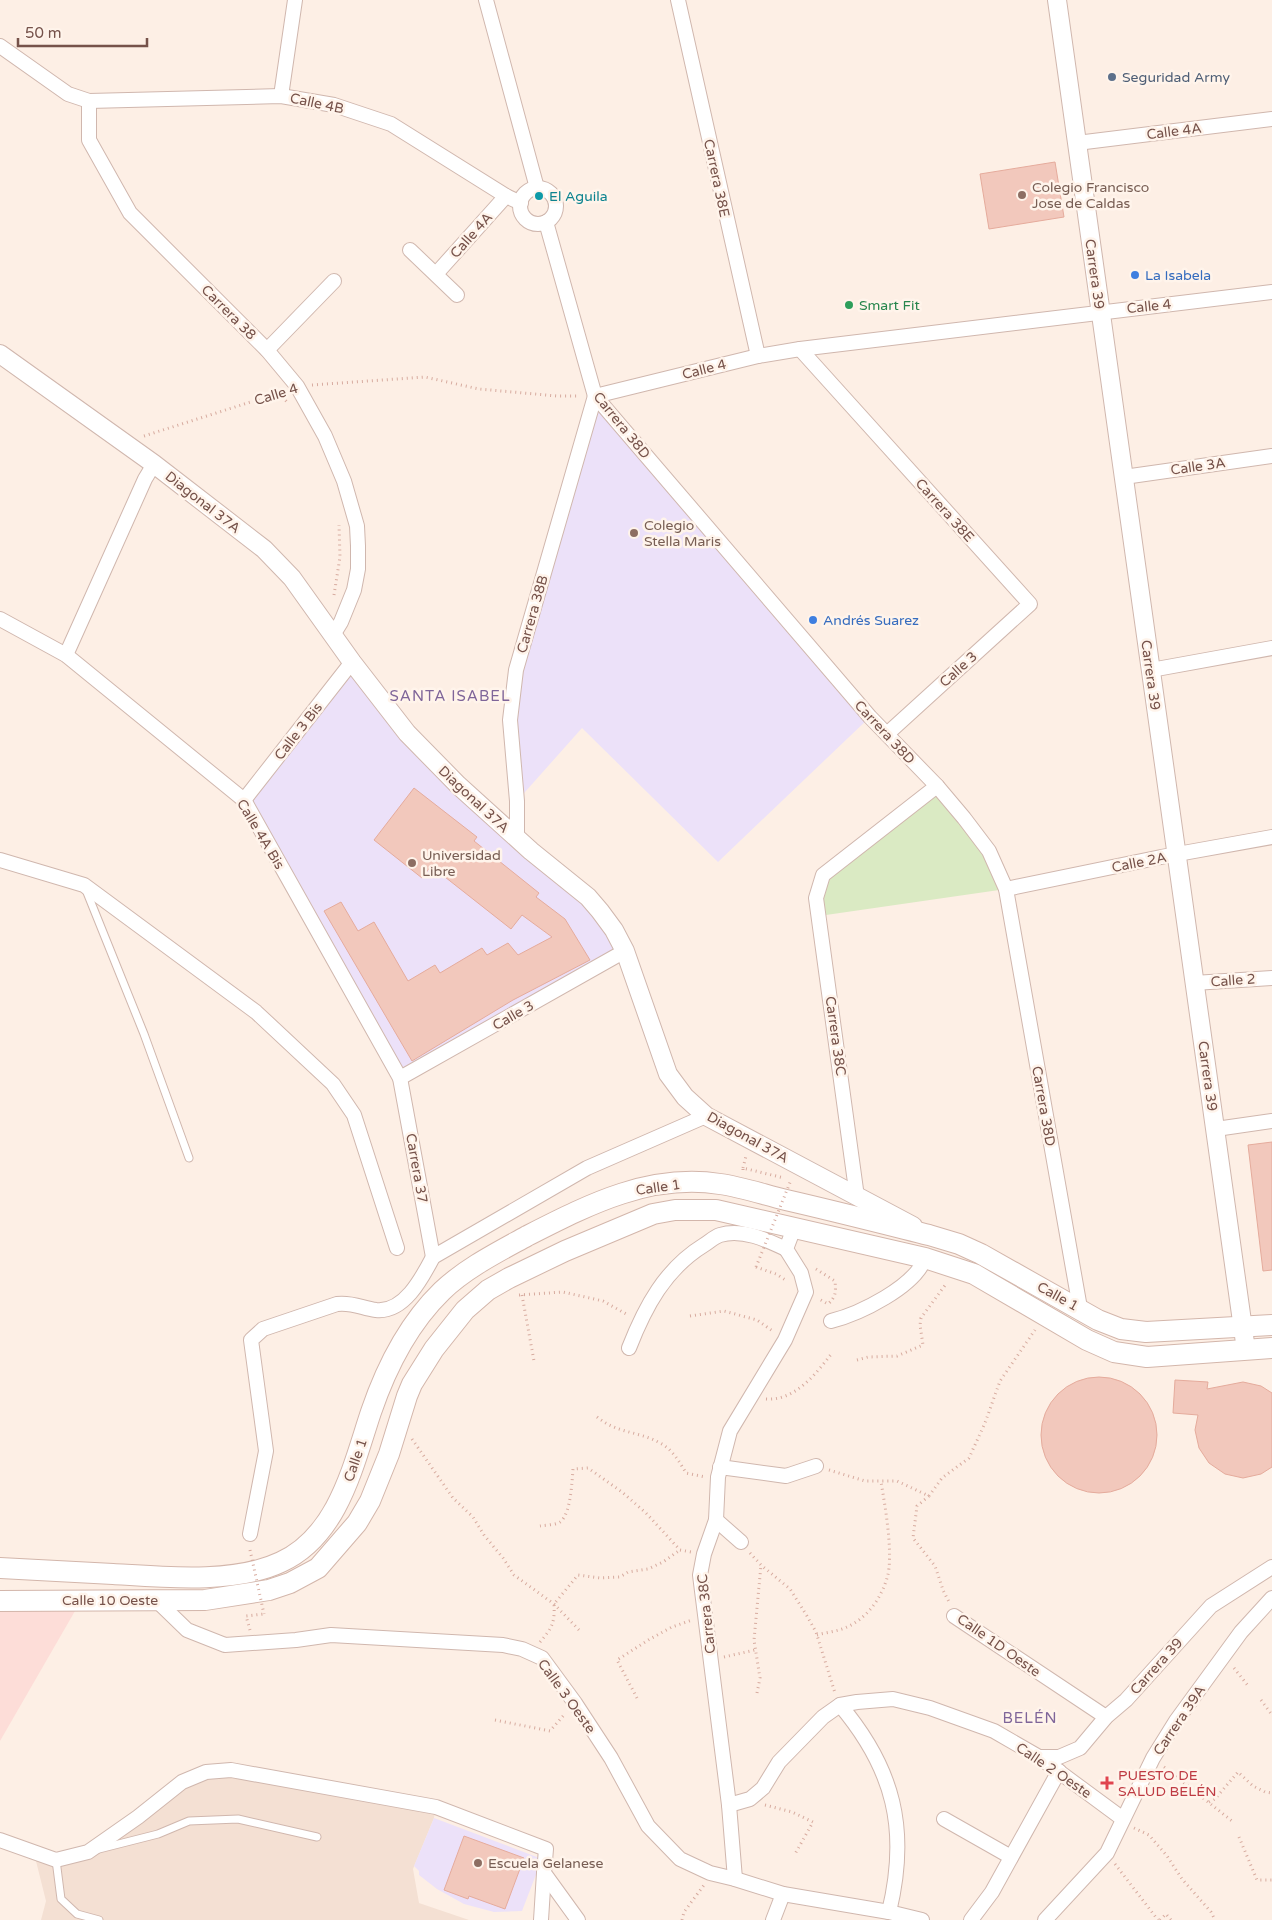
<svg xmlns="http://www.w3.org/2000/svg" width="1272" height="1920" font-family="'Varela Round',sans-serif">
<rect width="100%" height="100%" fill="#fdefe5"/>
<path fill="#f4e0d3" d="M206,1772L436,1807L434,1818L413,1869L419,1903L469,1920H41L46,1901L34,1853L56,1860L88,1852Z"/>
<path fill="#fdddd8" d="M81,1600L75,1611L0,1741V1601Z"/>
<g fill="#ece1f9">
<path d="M595,396L870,717L718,862L582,728L517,801L516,670Z"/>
<path d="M352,662L407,733L588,897L625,951L400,1078L244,800Z"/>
<path d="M434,1818L542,1859L522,1911L494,1912L464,1904L437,1889L419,1875V1871L414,1866Z"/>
</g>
<path fill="#daeac3" d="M937,786L964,818L1006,889L819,916L823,875Z"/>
<g fill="#f2c8bc" stroke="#e5ab9c">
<path d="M1055,162L1064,217L989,229L980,174Z"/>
<path d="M414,788L477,837L474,841L539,893L536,897L565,919L590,960L513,1000L412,1061L324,911L341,902L358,931L374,922L408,981L435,965L440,973L482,948L487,955L508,943L518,955L552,937L522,915L511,929L431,866L422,878L374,840Z"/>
<path d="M1272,1142V1270L1263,1271L1248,1145Z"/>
<circle cx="1099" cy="1435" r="58"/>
<path d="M1175,1380L1208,1382L1207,1389L1243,1382L1261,1386L1272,1393V1467L1261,1474L1243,1478L1225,1474L1209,1463L1199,1448L1195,1430L1198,1415L1173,1413Z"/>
<path d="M464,1836L524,1858L505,1909L469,1896L468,1899L444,1890Z"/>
</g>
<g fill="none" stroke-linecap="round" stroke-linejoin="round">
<defs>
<g id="service">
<path d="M86,890L144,1034L189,1158"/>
<path d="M99,1849L158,1834L189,1821L238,1819L317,1837"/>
<path d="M56,1860L61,1899L77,1914L99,1920"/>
</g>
<g id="minor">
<path d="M486,0L537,188"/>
<path d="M678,0L758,356"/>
<path d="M0,46L68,94L89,101L281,96L334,105L391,124L506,196L521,203"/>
<path d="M281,96L295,0"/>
<path d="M89,101V140L130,213L267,350L297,386L325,436L344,481L357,526L358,546V569L354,590L341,622L333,635"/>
<path d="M1077,143L1272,119"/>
<circle cx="538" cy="206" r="18"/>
<path d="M546,222L595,396L870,717L937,786L964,818L989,851L1006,889L1080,1308"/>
<path d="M410,250L457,295"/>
<path d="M436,274L506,196"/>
<path d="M800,349L1030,604L887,734"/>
<path d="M267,350L334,281"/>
<path d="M595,396L758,356L800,349L1272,292"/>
<path d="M1124,477L1272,456"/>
<path d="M0,619L66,655L244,800L400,1078L433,1257"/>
<path d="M66,655L145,479L154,464"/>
<path d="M1151,670L1272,648"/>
<path d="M244,800L352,662"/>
<path d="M517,839V801L510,720L516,670L595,396"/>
<path d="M0,860L84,885L256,1012L333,1084L354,1115L397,1248"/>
<path d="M1006,889L1161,857L1272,837"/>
<path d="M1194,983L1272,978"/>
<path d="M400,1078L625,951"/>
<path d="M1216,1129L1272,1121"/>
<path d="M857,1197L816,898L823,875L937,786"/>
<path d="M831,1321C859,1314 915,1287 925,1258"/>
<path d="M629,1348C645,1307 665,1269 704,1245C709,1242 714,1237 720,1235C742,1228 767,1240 786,1249"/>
<path d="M720,1467L786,1476L816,1466"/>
<path d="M716,1520L741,1542"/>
<path d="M250,1534L266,1451L251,1340L263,1329L337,1304C352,1302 362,1308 376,1310C404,1313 422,1278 433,1257L587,1168L706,1116"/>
<path d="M155,1599L187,1630L225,1645L296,1640L331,1635L503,1645L522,1649L542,1658L575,1703L611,1758L648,1826L680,1859L710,1873L735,1879L783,1894L889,1912L922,1920"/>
<path d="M954,1616L1106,1717"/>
<path d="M840,1705C894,1769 909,1830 889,1912"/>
<path d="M1039,1757H1059L1080,1748L1106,1717L1126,1700L1211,1606L1272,1567"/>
<path d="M729,1805L750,1799L763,1788L779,1762L823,1717L840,1705L857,1702L893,1699L930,1708L994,1731L1039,1757L1123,1819"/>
<path d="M944,1819L1011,1857"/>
<path d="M0,1840L56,1860L88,1852L138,1817L182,1782L206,1772L231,1770L436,1807L546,1849L544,1873L578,1920"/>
<path d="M735,1879L729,1805L700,1575L704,1554L716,1520L718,1477L730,1431L785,1340L806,1292L801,1273L786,1249L794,1228"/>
<path d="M541,1920L544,1873"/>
<path d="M773,1920L783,1894"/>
<path d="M971,1920L992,1892L1059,1771"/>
<path d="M1045,1920L1107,1853L1153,1758L1176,1721L1241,1632L1272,1598"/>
</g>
<g id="tertiary">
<path d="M1057,0L1246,1350"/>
<path d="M0,354L154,464L264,549L292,578L352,662L407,733L458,785L531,851L588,897L600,911L614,930L625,951L668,1074L685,1097L706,1116L913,1226"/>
</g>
<g id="secondary">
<path d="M0,1568C38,1570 75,1572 113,1574C163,1577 235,1584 281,1562C338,1536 353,1466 371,1412C386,1368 408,1324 442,1291C466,1268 498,1252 527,1236C588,1205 649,1173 720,1184C742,1187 765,1195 786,1200C834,1211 881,1223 929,1235L959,1244L981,1254L1098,1320L1121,1329L1146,1332L1272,1325"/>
<path d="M0,1601L205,1600L269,1590L290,1583L318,1568L357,1523L370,1501L389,1454L407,1396L412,1384L434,1349L465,1310L488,1290L509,1278L565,1251L653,1214L675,1210H716L925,1258L974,1274L1087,1340L1114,1352L1147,1357L1272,1348"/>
</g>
</defs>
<use href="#service" stroke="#d0b7ae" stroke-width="9"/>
<use href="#minor" stroke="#d0b7ae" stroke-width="16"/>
<use href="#tertiary" stroke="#d0b7ae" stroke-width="20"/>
<use href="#secondary" stroke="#d3b6ab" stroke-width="22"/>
<g stroke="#d7ab9f" stroke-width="3" stroke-dasharray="1 4" stroke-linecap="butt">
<path d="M312,385L425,377L479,389L557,396H579"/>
<path d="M279,393L287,402"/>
<path d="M144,436L282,392"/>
<path d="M334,595L340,557L339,525"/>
<path d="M743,1168L746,1156"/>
<path d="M743,1170V1168L784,1178"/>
<path d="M756,1267L776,1274L787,1281"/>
<path d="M816,1269L835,1281C836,1292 836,1297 828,1304L819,1299"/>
<path d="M519,1295L563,1292L603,1301L628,1315"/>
<path d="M522,1295L534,1361"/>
<path d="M690,1316L724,1311L757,1320L774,1332"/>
<path d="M857,1360L868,1357L897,1356L923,1345L920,1325L921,1318L946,1284"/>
<path d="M766,1399C795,1401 816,1374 832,1353"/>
<path d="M597,1417C618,1434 639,1431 660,1443C672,1449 679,1461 686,1473L705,1477"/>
<path d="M412,1439L453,1498L473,1517L484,1535L503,1558L514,1575L554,1604L581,1632"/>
<path d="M829,1470L865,1481H897L929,1496L942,1478L969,1458L985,1423L1000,1381L1035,1330"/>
<path d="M929,1496L917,1506L913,1538L935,1566L943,1590L949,1602"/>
<path d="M540,1526C546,1525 555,1525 560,1522C571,1514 572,1481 573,1469L588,1468L622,1492L646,1513L680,1550L691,1552"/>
<path d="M750,1553L761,1565L790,1589L807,1616L816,1632L835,1693"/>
<path d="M250,1630L246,1616L264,1614"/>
<path d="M817,1635C824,1633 832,1632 839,1630C863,1623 880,1602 887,1578C894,1557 885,1505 881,1482"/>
<path d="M540,1642C552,1628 555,1623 554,1604L578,1575L600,1578L620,1577L628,1572L648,1569L663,1562L680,1550"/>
<path d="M724,1657L755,1650"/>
<path d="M1234,1668L1249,1687"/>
<path d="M757,1693L760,1678L754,1640L761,1565"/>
<path d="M637,1698L617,1660L650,1639L672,1627L692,1620"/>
<path d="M1261,1700L1272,1715"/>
<path d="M495,1720L550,1731L564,1715"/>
<path d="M1164,1767L1232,1821"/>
<path d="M1209,1802L1215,1799L1238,1772L1253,1786L1265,1792L1272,1793"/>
<path d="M765,1805L792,1812L813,1822L795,1854"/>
<path d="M1134,1828L1149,1835L1167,1856L1182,1879L1211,1912L1215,1920"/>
<path d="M1239,1837L1257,1880H1272"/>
<path d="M1115,1864L1158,1920"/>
<path d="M682,1920L684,1912L704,1885"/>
<path d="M1160,1920L1166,1914L1171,1920"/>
</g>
<use href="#service" stroke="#fff" stroke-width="7"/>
<use href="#minor" stroke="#fff" stroke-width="14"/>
<use href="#tertiary" stroke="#fff" stroke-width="18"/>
<use href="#secondary" stroke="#fff" stroke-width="20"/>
<g stroke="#d7ab9f" stroke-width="3" stroke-dasharray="1 4" stroke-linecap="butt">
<path d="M756,1267L791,1180"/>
<path d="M250,1550L264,1614"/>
</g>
</g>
<circle fill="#5c6f8a" stroke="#fff4eb" stroke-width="2" cx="1112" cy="77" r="5"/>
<g fill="#8d6e63" stroke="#fff4eb" stroke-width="2">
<circle cx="1022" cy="195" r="5"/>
<circle cx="634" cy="533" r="5"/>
<circle cx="412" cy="863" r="5"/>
<circle cx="478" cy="1863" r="5"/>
</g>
<circle fill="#0f9aa8" stroke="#fff4eb" stroke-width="2" cx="539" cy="196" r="5"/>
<g fill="#3f7fe0" stroke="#fff4eb" stroke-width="2">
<circle cx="1135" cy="275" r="5"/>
<circle cx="813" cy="620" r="5"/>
</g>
<circle fill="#2e9e5b" stroke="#fff4eb" stroke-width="2" cx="849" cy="305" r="5"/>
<path fill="#e0444e" stroke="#fff4eb" stroke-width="2" d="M1104.5 1775.5h5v5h5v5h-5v5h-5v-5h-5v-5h5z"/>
<g text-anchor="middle" stroke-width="5" stroke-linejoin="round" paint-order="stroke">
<g font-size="14" fill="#4e5e75" stroke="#fff4eb" text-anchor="start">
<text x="1122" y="82">Seguridad Army</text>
</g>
<g font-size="14" fill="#76524a" stroke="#fff4eb">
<text transform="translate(317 103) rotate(12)" y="5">Calle 4B</text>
<text transform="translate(1174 131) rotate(-7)" y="5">Calle 4A</text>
<text transform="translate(717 178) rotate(78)" y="5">Carrera 38E</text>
<text transform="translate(471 235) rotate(-48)" y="5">Calle 4A</text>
<text transform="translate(1095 274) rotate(82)" y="5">Carrera 39</text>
<text transform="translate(1149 306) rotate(-6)" y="5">Calle 4</text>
<text transform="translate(229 312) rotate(45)" y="5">Carrera 38</text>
<text transform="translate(704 369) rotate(-14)" y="5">Calle 4</text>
<text transform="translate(276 394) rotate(-17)" y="5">Calle 4</text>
<text transform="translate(622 425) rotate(51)" y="5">Carrera 38D</text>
<text transform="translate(1198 466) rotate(-8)" y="5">Calle 3A</text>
<text transform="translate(203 502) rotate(38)" y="5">Diagonal 37A</text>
<text transform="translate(945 510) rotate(48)" y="5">Carrera 38E</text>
<text transform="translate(532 614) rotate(-74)" y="5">Carrera 38B</text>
<text transform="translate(958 669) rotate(-42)" y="5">Calle 3</text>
<text transform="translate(1151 675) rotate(82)" y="5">Carrera 39</text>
<text transform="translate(298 731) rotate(-52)" y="5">Calle 3 Bis</text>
<text transform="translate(885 732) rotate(47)" y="5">Carrera 38D</text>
<text transform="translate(474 799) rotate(43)" y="5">Diagonal 37A</text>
<text transform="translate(261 834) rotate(59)" y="5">Calle 4A Bis</text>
<text transform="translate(1139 862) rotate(-11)" y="5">Calle 2A</text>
<text transform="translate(1233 980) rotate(-4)" y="5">Calle 2</text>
<text transform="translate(513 1015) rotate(-30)" y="5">Calle 3</text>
<text transform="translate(836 1036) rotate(82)" y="5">Carrera 38C</text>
<text transform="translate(1208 1076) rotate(82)" y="5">Carrera 39</text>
<text transform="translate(1044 1106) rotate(80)" y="5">Carrera 38D</text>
<text transform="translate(748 1137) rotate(29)" y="5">Diagonal 37A</text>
<text transform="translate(417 1168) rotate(80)" y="5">Carrera 37</text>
<text transform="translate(658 1187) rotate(-8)" y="5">Calle 1</text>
<text transform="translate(1058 1296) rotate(29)" y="5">Calle 1</text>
<text transform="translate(355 1460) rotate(-71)" y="5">Calle 1</text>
<text x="110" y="1605">Calle 10 Oeste</text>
<text transform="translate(706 1614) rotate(-96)" y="5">Carrera 38C</text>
<text transform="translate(999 1645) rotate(35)" y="5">Calle 1D Oeste</text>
<text transform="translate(1156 1666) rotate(-48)" y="5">Carrera 39</text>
<text transform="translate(567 1696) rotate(54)" y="5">Calle 3 Oeste</text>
<text transform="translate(1179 1720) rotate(-56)" y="5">Carrera 39A</text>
<text transform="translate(1054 1770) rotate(34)" y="5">Calle 2 Oeste</text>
</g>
<g font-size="14" fill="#785e54" stroke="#fff4eb" text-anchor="start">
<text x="1032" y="192">Colegio Francisco<tspan x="1032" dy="16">Jose de Caldas</tspan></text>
<text x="644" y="530">Colegio<tspan x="644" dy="16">Stella Maris</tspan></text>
<text x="422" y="860">Universidad<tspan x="422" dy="16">Libre</tspan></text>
<text x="488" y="1868">Escuela Gelanese</text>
</g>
<g font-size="14" fill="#0d838f" stroke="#fff4eb" text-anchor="start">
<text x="549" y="201">El Aguila</text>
</g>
<g font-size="14" fill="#366cbe" stroke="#fff4eb" text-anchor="start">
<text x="1145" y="280">La Isabela</text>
<text x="823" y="625">Andrés Suarez</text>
</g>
<g font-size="14" fill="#27864d" stroke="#fff4eb" text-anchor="start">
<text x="859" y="310">Smart Fit</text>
</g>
<g font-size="14" fill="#be3a42" stroke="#fff4eb" text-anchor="start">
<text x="1118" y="1780">PUESTO DE<tspan x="1118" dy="16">SALUD BELÉN</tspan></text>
</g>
<g font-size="15" letter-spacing="1" fill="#7f6599" stroke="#fff4eb">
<text x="450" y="701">SANTA ISABEL</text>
<text x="1030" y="1723">BELÉN</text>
</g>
</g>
<path d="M18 38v8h129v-8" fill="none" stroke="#76524a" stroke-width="2.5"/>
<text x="25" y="38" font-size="15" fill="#76524a" stroke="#fff4eb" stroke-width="4" paint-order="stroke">50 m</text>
</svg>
